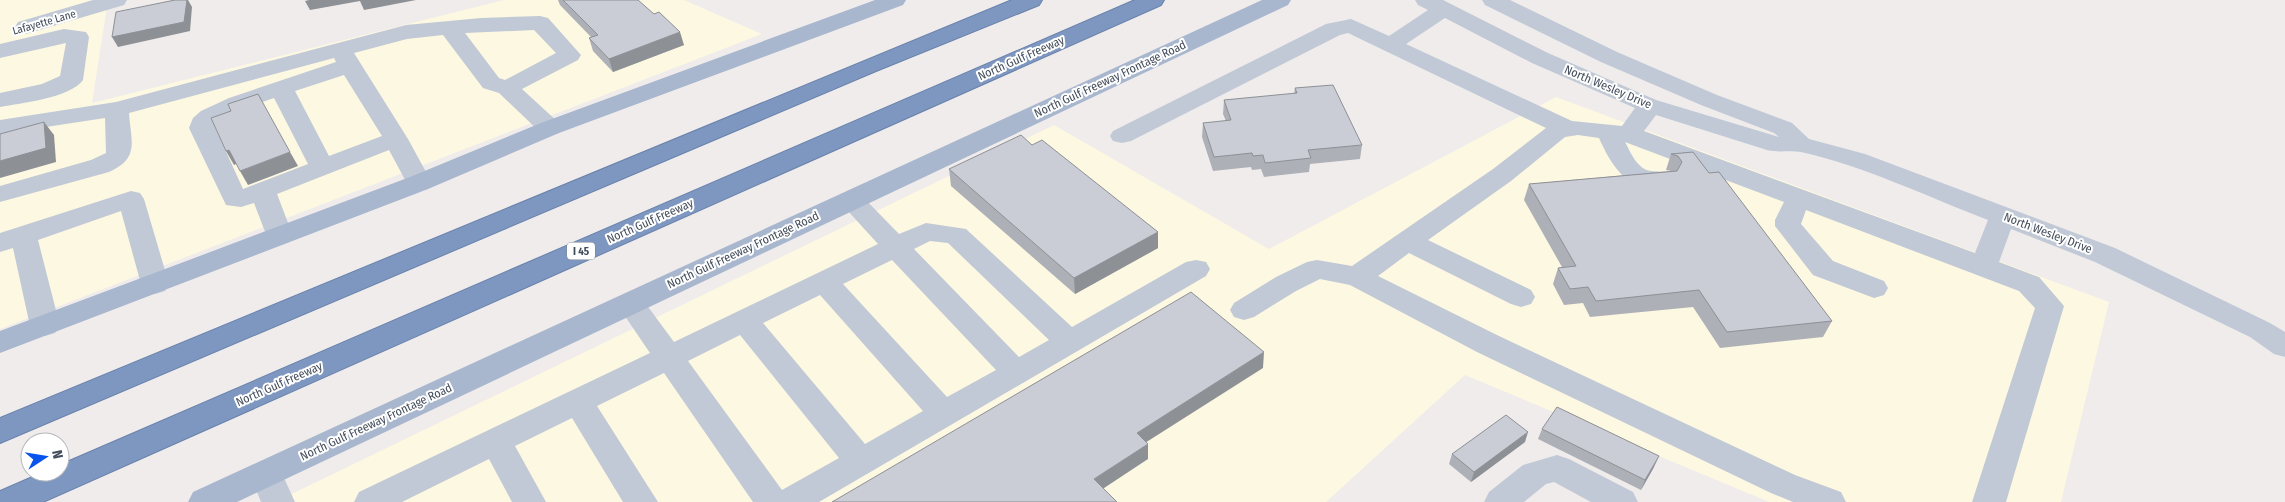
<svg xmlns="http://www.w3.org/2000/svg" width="2285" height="502" font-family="'Fira Sans Condensed',sans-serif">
<rect width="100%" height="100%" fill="#efeceb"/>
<g fill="#fdf8e1">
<path d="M0,0H108L92,103L504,0H684L762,34L0,329Z"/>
<path d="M1556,97L2109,302L2061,502H1769L1465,375L1326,502H275L1054,125L1269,249Z"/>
</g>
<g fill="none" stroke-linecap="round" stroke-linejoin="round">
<defs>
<g id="highway">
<path d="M1012,0H1042L1039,5L876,71L0,443V418Z"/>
<path d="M1135,0H1164L1161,5L43,502H0V491L44,472H60V465Z"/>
</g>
</defs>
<use href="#highway" stroke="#6982ac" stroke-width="2"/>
<g fill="#c0c9d5" fill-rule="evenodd">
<path d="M93,0H127L124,5L26,34L18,32L15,27L18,22Z"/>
<path d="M1415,0H1443L1548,53L1656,100L1779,137L1774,133L1701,105L1601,62L1485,5L1482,0H1510L1617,52L1717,95L1792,123L1809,139L1865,154L2115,248L2270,323L2285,332V357L2274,354L2250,337L2095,262L2011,229L1999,262L2039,277L2064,306L2006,502H1972L2035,308L2019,291L1806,210L1801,224L1833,261L1884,281L1888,288L1884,295L1874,298L1813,275L1775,226V220L1784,202L1625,142C1631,153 1637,169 1651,171C1658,172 1664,171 1671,173L1675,179L1671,185C1630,195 1614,171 1599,138L1578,135L1565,137L1511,181L1428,240L1531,290L1535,297L1531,304L1521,307L1511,304L1409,253L1378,276L1499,336L1795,475L1841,492L1846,502H1793L1771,493L1477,352L1350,285L1320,279L1296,291L1254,317L1244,320L1234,317L1230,310L1234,303L1276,277L1307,262L1317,260L1352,266L1493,169L1546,128L1348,33L1340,35L1131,141L1122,143L1113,141L1110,136L1113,131L1326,24L1351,19L1389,36L1428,10L1418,5ZM1445,18L1532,63L1635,108L1622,126L1572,121L1406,44ZM1656,115L1767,150C1779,153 1790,150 1801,152C1864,166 1928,197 1988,220L1975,253L1644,131Z"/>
<path d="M540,16L548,18L581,55L578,60L522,89L559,123L562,128L559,133L550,135L541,133L499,93L483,88L443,35L407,39L354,53L408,139L432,183L428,189L419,191L410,189L389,150L277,194L293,236L289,242L279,245L269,242L254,203L241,207L226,205L189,128L193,118L201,111L229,98L336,62L334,58L129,113C131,142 140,158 109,172L0,202V186L91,160L106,153L105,118L0,134V120L116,102L406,25L481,18ZM534,30L556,53L505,80L499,78L465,33ZM344,75L382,136L329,156L295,91ZM274,98L308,164L243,189L214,125L245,108Z"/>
<path d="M64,29L86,32L89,37L83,80C70,98 21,103 0,107V93L42,84L60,76L66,43L0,58V44Z"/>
<path d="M131,191L140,193L144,199L169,284L165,291L155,294L145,291L141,284L121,211L38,240L60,326L55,333L45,336L35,333L30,326L13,248L0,252V233Z"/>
<path d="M851,192L860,194L899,234L926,223L966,229L1072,327L1186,262L1196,260L1206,262L1210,269L1206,276L819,502H753L664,373L597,406L658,502H623L572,418L515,446L546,502H512L489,459L402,502H354L359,492L650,353L616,303L620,296L630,293L640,296L674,342L878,244L838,200L842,194ZM930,241L948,243L1049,340L1019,357L914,249ZM892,260L996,370L947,397L843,284ZM820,295L923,411L865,444L763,323ZM740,335L839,458L782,490L688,361Z"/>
<path d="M1557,455L1569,459L1633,492L1638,502H1591L1554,482L1546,484L1524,502H1484L1489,492L1523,465Z"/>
<path d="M266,461L278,465L295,502H261L250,474L254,465Z"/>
</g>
<g fill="#a8b7ce" fill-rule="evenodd">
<path d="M875,0H906L903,5L559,133L428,189L0,353V331L410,177L541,123Z"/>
<path d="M1262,0H1291L1288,5L237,502H188L193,492Z"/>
</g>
<use href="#highway" fill="#7e97c1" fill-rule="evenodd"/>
</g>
<g fill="#aeb0b7">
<path d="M558,0H638L684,45L613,72L593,51L589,38L591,37L560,5Z"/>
<path d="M1295,88L1362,145L1360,159L1310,164L1309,172L1264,177L1261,169L1252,170L1251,167L1213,171L1202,137L1203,123L1226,121L1223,114L1224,100L1294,94Z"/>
<path d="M1032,145L1158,232V248L1075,294L951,186L949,169Z"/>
<path d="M1693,152L1709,173L1832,321L1823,337L1720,348L1693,307L1590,317L1583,303L1564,305L1553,284L1558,268L1562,267L1524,200L1529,184L1671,171L1666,170L1671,154Z"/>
<path d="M1542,429L1654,467L1641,490L1538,439Z"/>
<path d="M1525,442L1471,482L1449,464L1452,454Z"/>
</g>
<g fill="#8d9095">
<path d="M187,0H188L192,7L190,31L118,47L112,37Z"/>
<path d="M309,0H416L364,10L360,1L310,10L305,1Z"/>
<path d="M680,32L684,45L613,72L609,59Z"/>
<path d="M44,122L54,135L56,162L0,178V161Z"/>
<path d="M229,150L238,163L234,165L226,151Z"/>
<path d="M290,152L298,166L248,185L240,171Z"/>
<path d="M1158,232V248L1075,294L1074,278Z"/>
<path d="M1264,352L1263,368L1137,448V433Z"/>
<path d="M1528,432L1525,442L1471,482L1474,472Z"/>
<path d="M1148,444V459L1095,494L1094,479Z"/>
<path d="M1659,456L1654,467L1641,490L1645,480Z"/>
</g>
<g fill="#cacdd5" stroke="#8d9095">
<path d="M175,0H187L184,22L112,37L116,12Z"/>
<path d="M563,0H638L654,14L659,12L680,32L609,59L589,38L598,35Z"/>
<path d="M1333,85L1362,145L1308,150L1311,158L1265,163L1263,155L1253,156L1252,153L1214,157L1203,123L1231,120L1224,100L1297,93L1295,88Z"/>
<path d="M258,94L290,152L240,171L229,150L226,151L211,118L231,111L228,104Z"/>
<path d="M44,122L46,148L0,161V134Z"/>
<path d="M1021,135L1032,145L1042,140L1158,232L1074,278L949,169Z"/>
<path d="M1693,152L1709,173L1719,172L1832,321L1727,332L1699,290L1596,301L1588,287L1570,289L1558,268L1576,266L1529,184L1677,171L1682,162L1678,156L1671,154Z"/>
<path d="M1191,292L1264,352L1137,433L1148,444L1094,479L1117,502H832Z"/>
<path d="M1557,407L1659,456L1645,480L1542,429Z"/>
<path d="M1506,415L1528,432L1474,472L1452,454Z"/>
</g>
<g text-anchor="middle" stroke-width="4" stroke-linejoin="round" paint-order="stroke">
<g font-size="11" fill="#434d5b" stroke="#fff">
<text transform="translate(44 22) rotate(-16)" y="4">Lafayette Lane</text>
</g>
<rect fill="#fff" stroke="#7b828c" stroke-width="1" x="567" y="242.5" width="28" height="17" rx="4"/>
<g font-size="11" font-weight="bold" fill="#434d5b">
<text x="581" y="255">I 45</text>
</g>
<g font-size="12" fill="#434d5b" stroke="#fff">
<text transform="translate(1021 58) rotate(-24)" y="4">North Gulf Freeway</text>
<text transform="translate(1110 79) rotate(-25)" y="4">North Gulf Freeway Frontage Road</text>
<text transform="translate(1608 87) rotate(23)" y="4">North Wesley Drive</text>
<text transform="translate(650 221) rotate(-24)" y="4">North Gulf Freeway</text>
<text transform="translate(2048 233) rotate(21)" y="4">North Wesley Drive</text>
<text transform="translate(743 250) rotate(-25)" y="4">North Gulf Freeway Frontage Road</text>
<text transform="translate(279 384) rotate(-24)" y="4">North Gulf Freeway</text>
<text transform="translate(376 422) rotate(-25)" y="4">North Gulf Freeway Frontage Road</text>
</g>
</g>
<g transform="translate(45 457) rotate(78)"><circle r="24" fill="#ffffff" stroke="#b4b8bd"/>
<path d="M0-4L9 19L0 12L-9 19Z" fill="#0853ed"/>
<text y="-8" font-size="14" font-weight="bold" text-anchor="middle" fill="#434d5b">N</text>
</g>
</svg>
